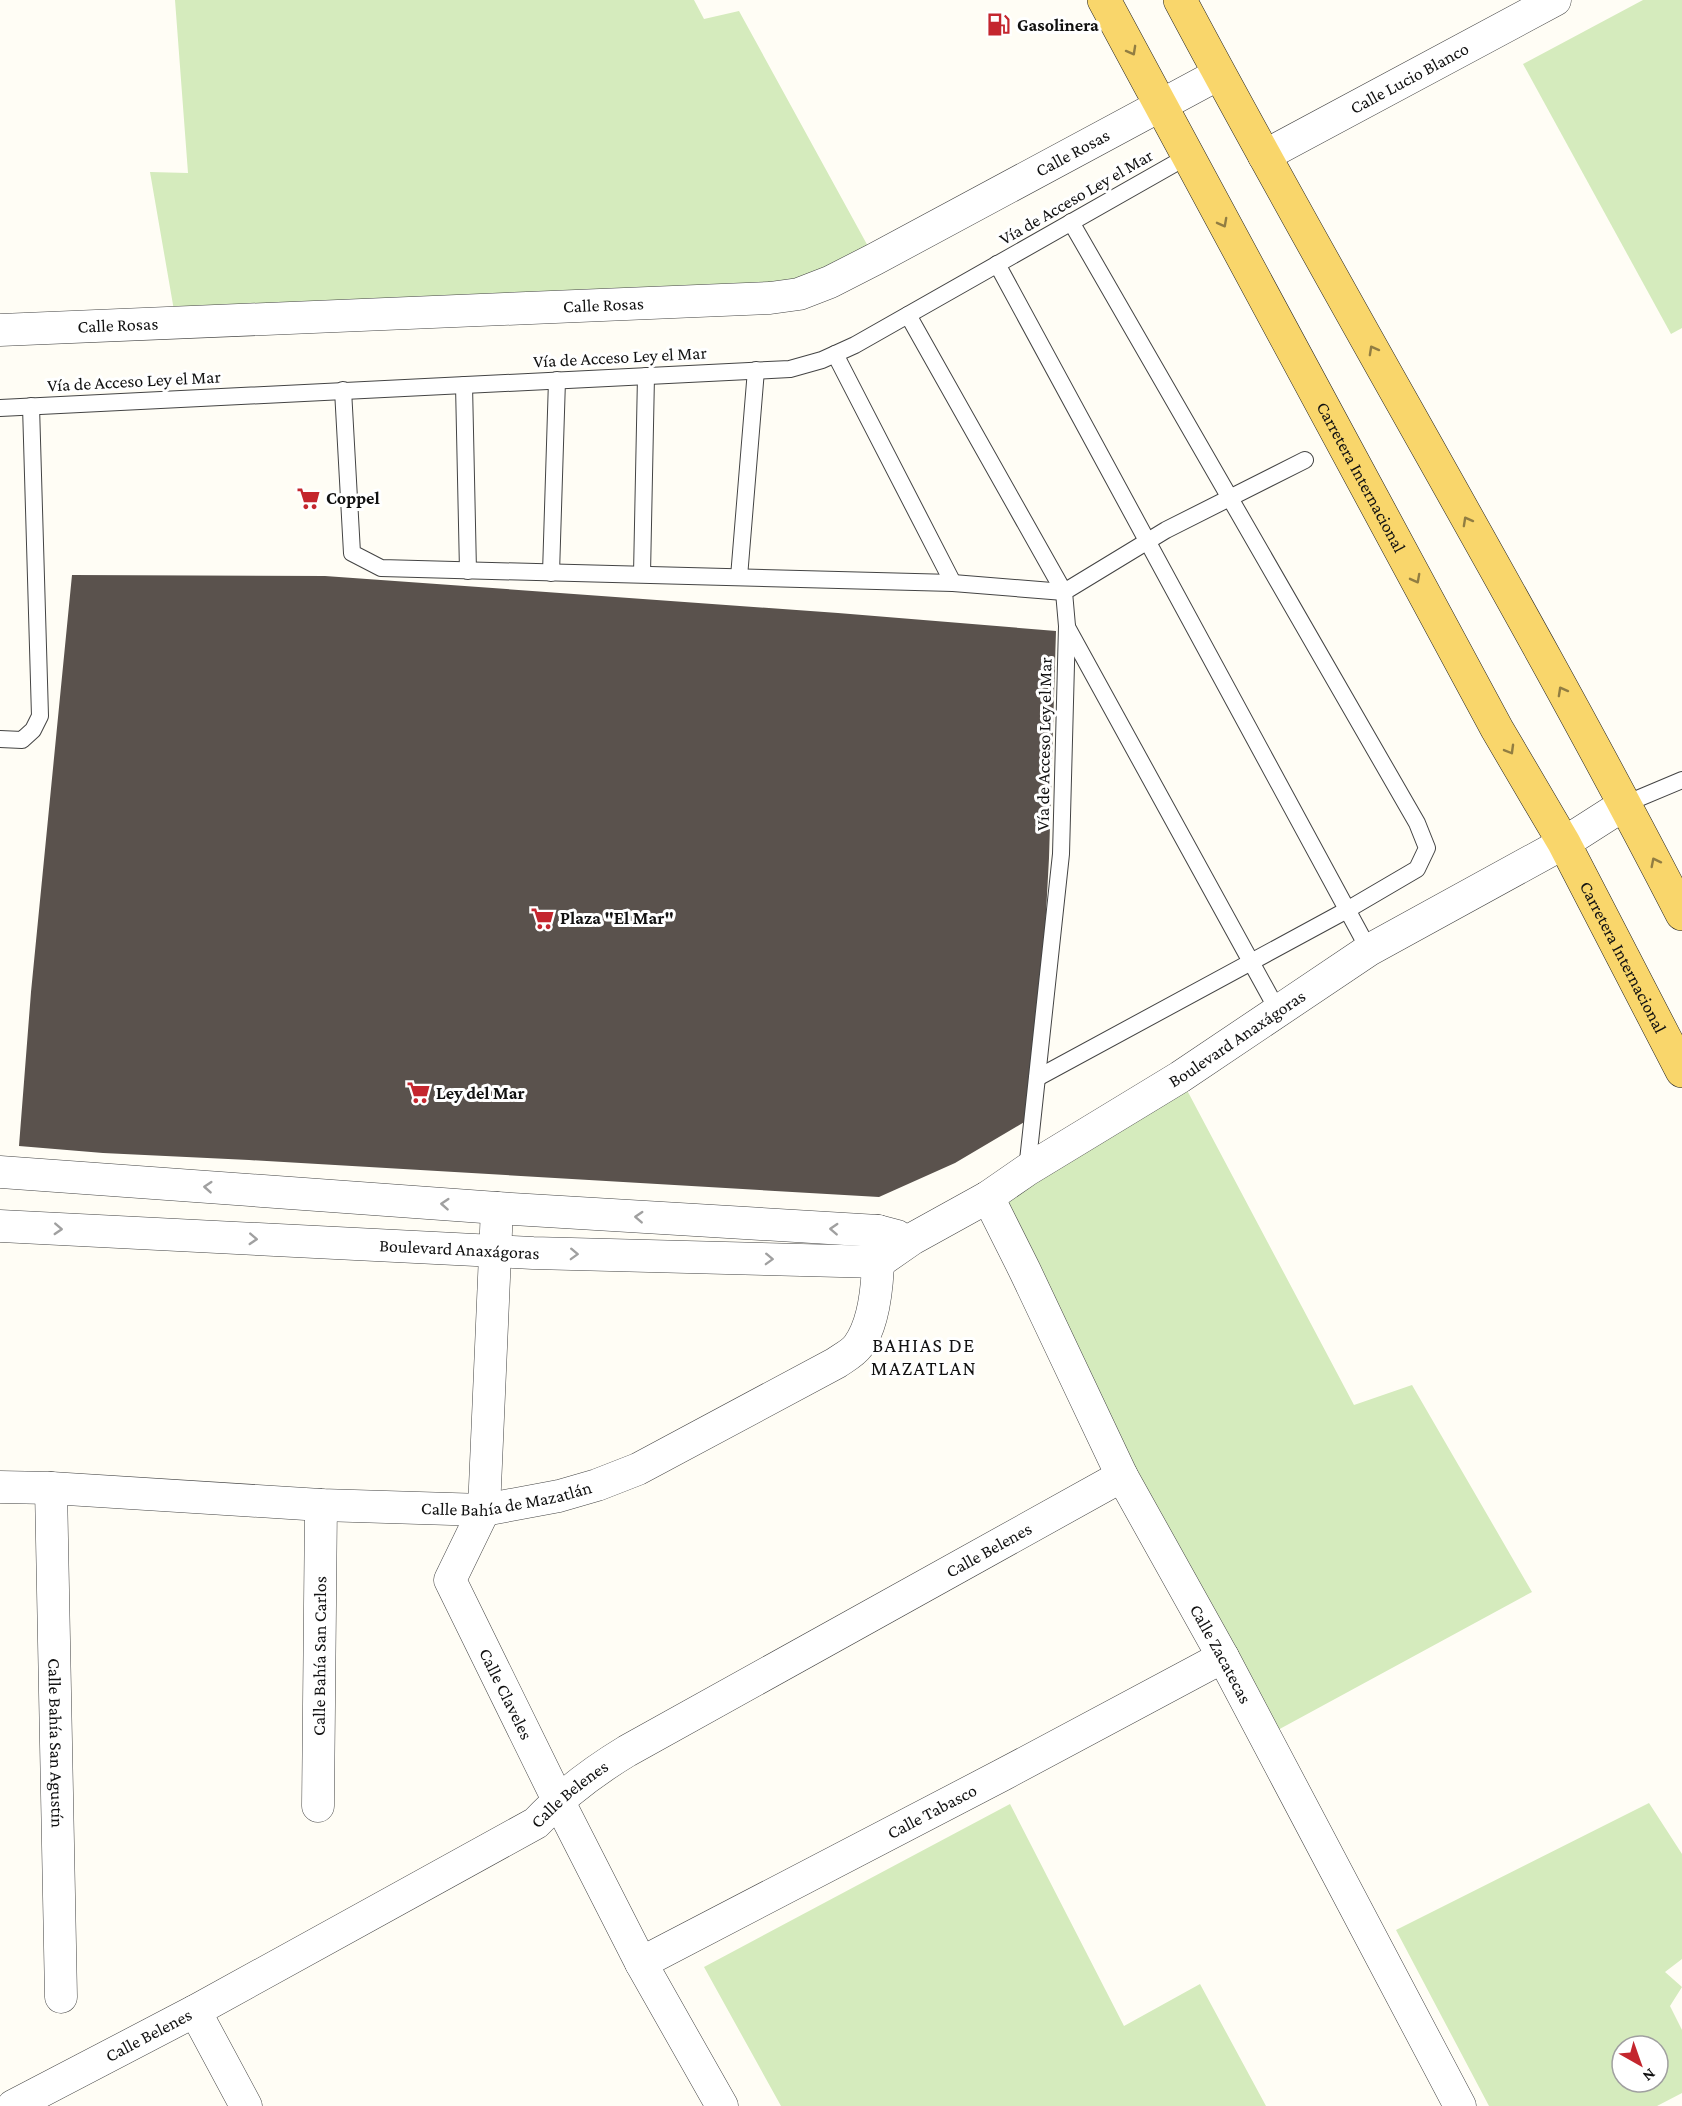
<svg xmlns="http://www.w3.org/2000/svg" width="1682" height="2106" font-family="'Crimson Pro',serif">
<rect width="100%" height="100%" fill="#fffdf5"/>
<g fill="#d5ebbd" fill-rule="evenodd">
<path d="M175,0H694L704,19L739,11L875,259L830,282L176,322L150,172L188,173Z"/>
<path d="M1643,0H1682V328L1671,334L1523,64Z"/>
<path d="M1180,1077L1354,1405L1412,1385L1532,1592L1265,1737L988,1197Z"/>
<path d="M1649,1803L1682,1854V1959L1665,1972L1682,1987L1670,2006L1682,2030V2093L1657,2106H1489L1396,1930ZM1622,2046H1658V2082H1622Z"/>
<path d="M1010,1804L1124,2026L1200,1984L1266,2106H781L704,1967Z"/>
</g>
<path fill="#5a524d" d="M72,575L325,576L838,613L1056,631L1049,858L1037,1078L1026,1121L955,1163L879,1197L249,1160L103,1153L19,1146L31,992Z"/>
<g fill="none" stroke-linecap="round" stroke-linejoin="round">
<defs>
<g id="lane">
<path d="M997,264L1369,950"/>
<path d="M908,315L1064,592"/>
<path d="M835,354L953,583"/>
<path d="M464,385L468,571"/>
<path d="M343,390L352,553L381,568L953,583L1064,592"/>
<path d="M0,408L790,369L822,360L855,345L1188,156"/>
<path d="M551,573L557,380"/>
<path d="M642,574L646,376"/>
<path d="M739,577L756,370"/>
<path d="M1067,627L1278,1011"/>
<path d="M0,739L22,740L33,730L40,716L31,406"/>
<path d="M1625,804L1682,780"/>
<path d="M1037,1078L1347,910L1417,869L1427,848L1417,823L1071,222"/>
<path d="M1027,1170L1061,854L1067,626L1064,592L1166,530L1305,460"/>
</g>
<g id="street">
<path id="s1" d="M1264,156L1555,0"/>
<path id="s2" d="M0,330L770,298L799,294L830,282L875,259L1219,74"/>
<path d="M0,1172L497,1208L878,1231L897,1236"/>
<path id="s3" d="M988,1197L1025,1271L1122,1476L1223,1657L1460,2106"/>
<path id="s4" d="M497,1208L484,1510L450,1580L558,1800L641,1963L722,2106"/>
<path id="s5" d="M0,1226L533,1253L879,1262L912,1239L988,1197L1027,1170L1180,1077L1369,950L1564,843L1625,804"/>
<path id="s6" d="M0,1487L51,1488L321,1505L484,1510L559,1496L597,1485L638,1469L836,1363C843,1358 853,1353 858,1346C878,1319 879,1264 878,1231"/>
<path id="s7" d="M51,1488L61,1997"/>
<path id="s8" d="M318,1806L321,1505"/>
<path id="s9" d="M641,1963L1004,1774L1223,1657"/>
<path d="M195,2011L246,2106"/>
<path id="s10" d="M13,2106L195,2011L536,1823C563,1794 594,1771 627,1751L1122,1476"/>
</g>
<g id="primary">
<path id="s11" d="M1104,0L1497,729L1564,843L1682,1071"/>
<path d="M1180,0C1343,307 1523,605 1682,914"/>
</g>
</defs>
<use href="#lane" stroke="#444" stroke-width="18"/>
<use href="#street" stroke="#444" stroke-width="33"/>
<use href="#primary" stroke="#222" stroke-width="34"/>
<use href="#lane" stroke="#fff" stroke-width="16"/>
<use href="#street" stroke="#fff" stroke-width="32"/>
<use href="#primary" stroke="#f9d66b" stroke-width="33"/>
</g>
<defs><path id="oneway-chevron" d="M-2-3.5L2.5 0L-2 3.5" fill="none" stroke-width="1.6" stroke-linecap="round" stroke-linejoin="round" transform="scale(1.5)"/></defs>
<g stroke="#917d42">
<use href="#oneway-chevron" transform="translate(1132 51) rotate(61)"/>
<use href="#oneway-chevron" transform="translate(1223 223) rotate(62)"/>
<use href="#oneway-chevron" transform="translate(1373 350) rotate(-119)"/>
<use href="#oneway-chevron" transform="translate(1467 521) rotate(-119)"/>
<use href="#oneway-chevron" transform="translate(1416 579) rotate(62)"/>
<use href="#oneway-chevron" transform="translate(1562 691) rotate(-119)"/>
<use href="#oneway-chevron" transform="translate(1510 750) rotate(60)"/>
<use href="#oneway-chevron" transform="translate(1655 862) rotate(-117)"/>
</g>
<g stroke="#a0a0a0">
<use href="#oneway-chevron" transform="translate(208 1187) rotate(-176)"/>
<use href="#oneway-chevron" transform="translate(445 1204) rotate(-176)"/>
<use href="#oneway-chevron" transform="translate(639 1217) rotate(-177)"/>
<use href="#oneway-chevron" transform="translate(58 1229) rotate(3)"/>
<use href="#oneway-chevron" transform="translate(834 1229) rotate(-177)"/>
<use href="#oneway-chevron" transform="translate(253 1239) rotate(3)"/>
<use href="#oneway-chevron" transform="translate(574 1254) rotate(2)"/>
<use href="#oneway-chevron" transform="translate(769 1259) rotate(2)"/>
</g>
<defs>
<symbol id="fuel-bare" viewBox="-9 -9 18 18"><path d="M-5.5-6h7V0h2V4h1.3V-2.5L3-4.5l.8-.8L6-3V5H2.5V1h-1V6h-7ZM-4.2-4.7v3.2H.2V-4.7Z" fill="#c4262e" stroke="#fff" stroke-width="2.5" paint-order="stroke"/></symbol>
<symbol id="supermarket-bare" viewBox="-9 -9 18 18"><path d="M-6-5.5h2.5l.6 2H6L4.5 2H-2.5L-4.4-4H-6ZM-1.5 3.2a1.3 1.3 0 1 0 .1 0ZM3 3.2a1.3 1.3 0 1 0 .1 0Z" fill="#c4262e" stroke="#fff" stroke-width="2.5" paint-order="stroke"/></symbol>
</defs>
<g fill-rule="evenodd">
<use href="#fuel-bare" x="982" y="8" width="33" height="33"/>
<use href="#supermarket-bare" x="292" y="482" width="33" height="33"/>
<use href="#supermarket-bare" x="526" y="902" width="33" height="33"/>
<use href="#supermarket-bare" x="402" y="1076" width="33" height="33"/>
</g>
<g text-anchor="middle" stroke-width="6" stroke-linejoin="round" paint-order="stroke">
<g font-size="18" font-weight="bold" fill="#111" stroke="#fff" text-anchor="start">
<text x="1017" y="31">Gasolinera</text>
<text x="326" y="504">Coppel</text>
<text x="560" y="924">Plaza "El Mar"</text>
<text x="436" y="1099">Ley del Mar</text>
</g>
<g font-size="18" fill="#111" stroke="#fff">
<text dy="6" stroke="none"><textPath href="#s1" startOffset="165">Calle Lucio Blanco</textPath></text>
<text dy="6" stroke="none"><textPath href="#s2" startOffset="1108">Calle Rosas</textPath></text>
<text transform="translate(1076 197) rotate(-30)" y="6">Vía de Acceso Ley el Mar</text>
<text dy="6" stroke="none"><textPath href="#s2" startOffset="604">Calle Rosas</textPath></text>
<text dy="6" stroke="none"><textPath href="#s2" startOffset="118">Calle Rosas</textPath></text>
<text transform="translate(620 357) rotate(-3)" y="6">Vía de Acceso Ley el Mar</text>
<text transform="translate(134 381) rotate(-3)" y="6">Vía de Acceso Ley el Mar</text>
<text dy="6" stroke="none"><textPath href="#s11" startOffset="542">Carretera Internacional</textPath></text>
<text transform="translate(1044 744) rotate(-89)" y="6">Vía de Acceso Ley el Mar</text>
<text dy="6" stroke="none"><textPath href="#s11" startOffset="1089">Carretera Internacional</textPath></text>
<text dy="6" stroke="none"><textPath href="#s5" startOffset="1302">Boulevard Anaxágoras</textPath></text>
<text dy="6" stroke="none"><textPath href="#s5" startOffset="460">Boulevard Anaxágoras</textPath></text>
<text dy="6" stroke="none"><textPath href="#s6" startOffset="508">Calle Bahía de Mazatlán</textPath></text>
<text dy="6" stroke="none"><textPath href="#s10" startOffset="1125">Calle Belenes</textPath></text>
<text dy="6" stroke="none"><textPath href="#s3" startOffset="513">Calle Zacatecas</textPath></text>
<text dy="6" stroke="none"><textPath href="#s8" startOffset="150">Calle Bahía San Carlos</textPath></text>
<text dy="6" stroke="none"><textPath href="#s4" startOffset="507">Calle Claveles</textPath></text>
<text dy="6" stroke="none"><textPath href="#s7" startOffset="255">Calle Bahía San Agustín</textPath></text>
<text dy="6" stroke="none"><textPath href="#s10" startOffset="639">Calle Belenes</textPath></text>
<text dy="6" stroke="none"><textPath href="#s9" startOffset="328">Calle Tabasco</textPath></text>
<text dy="6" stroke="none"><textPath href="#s10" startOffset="153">Calle Belenes</textPath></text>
</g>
<g font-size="20" letter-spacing="1.5" fill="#111" stroke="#fff">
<text x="924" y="1352">BAHIAS DE<tspan x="924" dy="23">MAZATLAN</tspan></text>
</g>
</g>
<g transform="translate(1640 2064) rotate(140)"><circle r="28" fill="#ffffff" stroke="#a0a0a0" stroke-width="1.5"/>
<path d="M0-4.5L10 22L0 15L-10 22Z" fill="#c4262e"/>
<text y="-9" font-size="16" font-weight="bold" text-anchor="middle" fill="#111111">N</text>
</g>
</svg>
